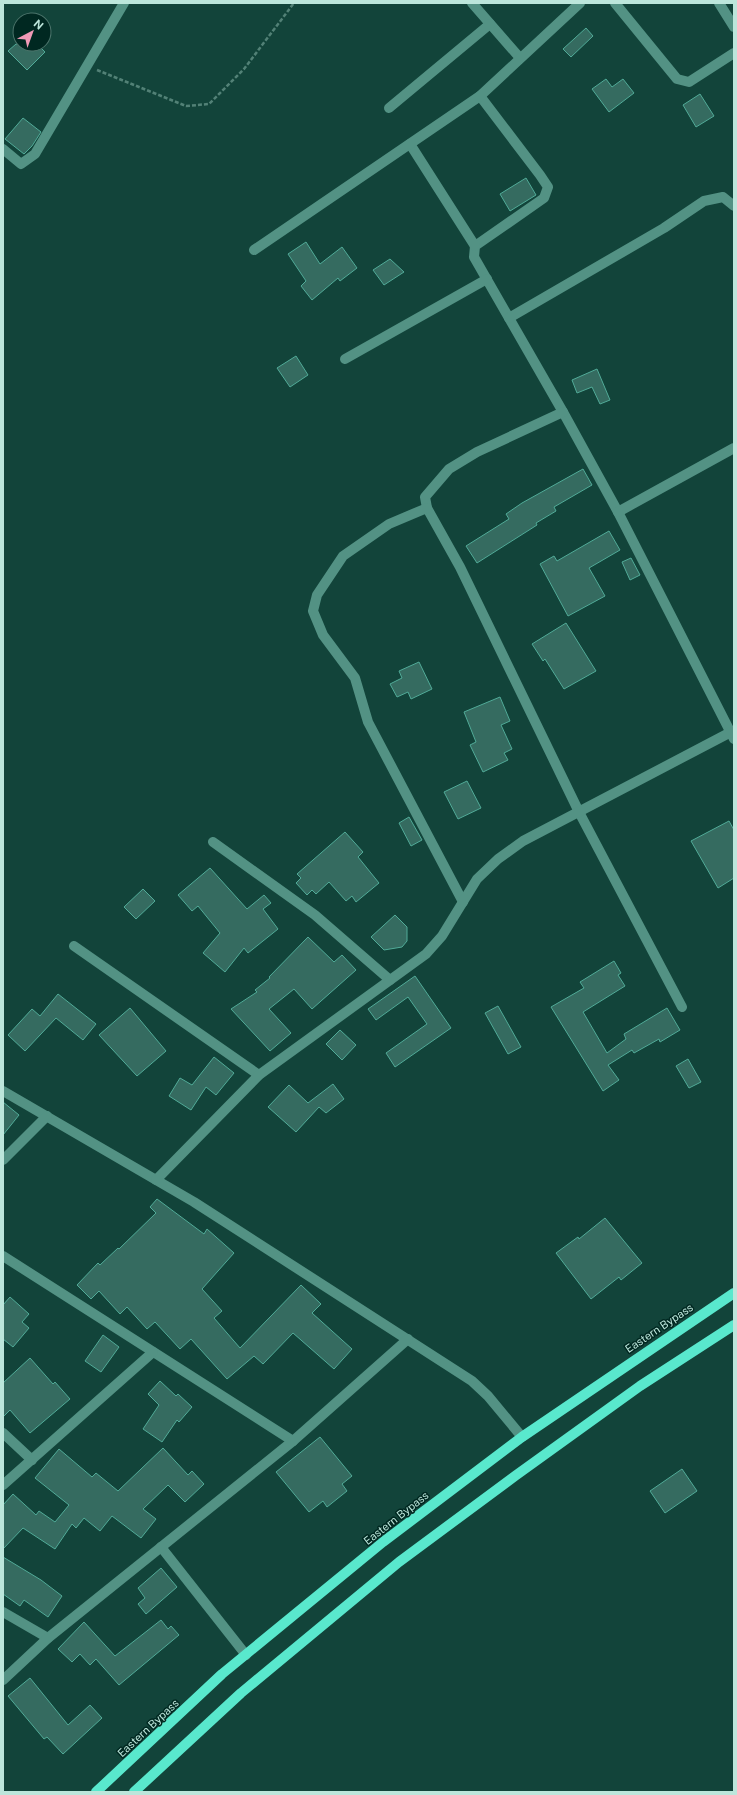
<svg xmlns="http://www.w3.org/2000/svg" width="737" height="1795" font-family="'Public Sans',sans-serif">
<rect width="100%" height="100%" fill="#12443a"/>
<g fill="#356b60" stroke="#51ab98">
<path d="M586,28L593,36L571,57L563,49Z"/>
<path d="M16,44H37L45,52L27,70L8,51Z"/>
<path d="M606,79L612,87L623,79L634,93L609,112L592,89Z"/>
<path d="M700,94L714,116L696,127L683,105Z"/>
<path d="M23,118L41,132L32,146L24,154L5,139Z"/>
<path d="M526,178L536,195L510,211L500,194Z"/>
<path d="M306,242L320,264L342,247L357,268L340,281L338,278L312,300L301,286L306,281L288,254Z"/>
<path d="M390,259L404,272L384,285L373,270Z"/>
<path d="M296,356L308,375L290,387L277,368Z"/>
<path d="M597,369L610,400L600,404L592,387L577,393L572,380Z"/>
<path d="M583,469L592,485L554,507L556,511L536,523L537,525L477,563L466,546L509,519L506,514L522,503Z"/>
<path d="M609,531L620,550L589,568L605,596L568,616L540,564L554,556L557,561Z"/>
<path d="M631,558L640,575L630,580L622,562Z"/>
<path d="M566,623L596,671L564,689L545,659L543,661L532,644Z"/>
<path d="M419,662L432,689L411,699L408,692L397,697L390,684L402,678L399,671Z"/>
<path d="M500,697L510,721L501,725L512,749L504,753L508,760L483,772L470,745L476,742L464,712Z"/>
<path d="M467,781L481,808L458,819L444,792Z"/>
<path d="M409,817L422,840L411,846L399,823Z"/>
<path d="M729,821L734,830V878L718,888L691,841Z"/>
<path d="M345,832L363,852L358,857L379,883L356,902L352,896L346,901L329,882L316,894L312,890L307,895L296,883L301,878L297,874Z"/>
<path d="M210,868L247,909L264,895L271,903L263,909L278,929L248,953L244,948L225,972L203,953L220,933L198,906L192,911L178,895Z"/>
<path d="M143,889L155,901L136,919L124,907Z"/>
<path d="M395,915L407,927V941L402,947L384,950L371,937Z"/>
<path d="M308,937L334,962L342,955L356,970L312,1009L294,989L269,1009L291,1033L270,1051L231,1009L257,992L255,990L270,978L269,977Z"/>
<path d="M614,961L621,973L618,975L625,986L583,1012L607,1053L626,1039L624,1034L667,1008L680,1030L660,1042L659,1039L634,1053L632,1050L608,1065L619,1080L603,1091L551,1007L584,988L580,982Z"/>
<path d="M415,976L451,1028L395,1067L386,1053L427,1024L408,997L376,1020L368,1009Z"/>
<path d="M58,994L96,1024L83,1040L56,1018L25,1051L8,1035L32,1009L40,1016Z"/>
<path d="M498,1006L521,1047L508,1054L485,1013Z"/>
<path d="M130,1008L166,1051L137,1076L99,1035Z"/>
<path d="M340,1030L356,1045L342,1060L326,1044Z"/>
<path d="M214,1057L234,1073L216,1095L206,1087L191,1110L169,1096L180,1078L192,1085Z"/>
<path d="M688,1059L701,1082L689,1088L676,1066Z"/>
<path d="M333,1084L344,1099L326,1113L319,1107L296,1132L268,1107L289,1085L308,1103Z"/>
<path d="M3,1102L19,1115L3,1135Z"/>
<path d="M157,1199L204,1234L207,1229L234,1253L202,1289L222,1311L214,1318L240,1348L301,1285L321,1304L312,1313L352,1349L334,1369L293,1333L263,1364L254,1356L227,1379L191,1339L180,1349L155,1322L147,1329L127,1307L120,1314L99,1291L91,1299L77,1285L98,1263L100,1265L118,1248L119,1249L156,1213L150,1207Z"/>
<path d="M605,1218L642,1263L621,1280L619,1277L591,1299L556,1253L578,1237L579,1239Z"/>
<path d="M10,1297L29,1314L22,1322L29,1328L13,1347L3,1339V1305Z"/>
<path d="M103,1335L119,1347L101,1372L85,1361Z"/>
<path d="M30,1358L53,1384L55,1382L70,1399L30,1433L10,1410L3,1417V1383Z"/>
<path d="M160,1381L176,1396L178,1394L192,1407L179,1422L177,1420L162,1442L143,1429L159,1405L148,1394Z"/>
<path d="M320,1437L352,1476L342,1484L347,1491L327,1507L323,1501L309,1512L276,1472Z"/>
<path d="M163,1448L188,1475L192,1471L204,1484L185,1502L168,1485L143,1509L156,1519L141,1538L112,1516L100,1531L84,1518L76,1528L72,1524L55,1549L23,1528L3,1549V1505L13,1494L36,1515L39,1511L55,1522L69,1505L35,1478L59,1449L92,1477L96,1473L118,1491Z"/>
<path d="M682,1469L697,1491L665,1513L650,1491Z"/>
<path d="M3,1557L41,1580L62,1596L48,1617L24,1600L20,1606L3,1594Z"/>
<path d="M161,1568L177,1587L146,1614L138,1604L145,1598L138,1588Z"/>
<path d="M161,1620L168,1629L171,1626L179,1635L119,1685L96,1659L90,1665L80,1654L72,1662L58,1649L84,1622L115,1656Z"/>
<path d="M30,1678L68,1725L90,1705L102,1718L63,1754L47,1737L44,1739L8,1696Z"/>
</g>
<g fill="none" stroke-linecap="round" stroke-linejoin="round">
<path stroke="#528176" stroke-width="2.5" stroke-dasharray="4 2" stroke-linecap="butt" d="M97,70L186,106L209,104L244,69L294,3"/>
<g stroke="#539284" stroke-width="10">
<path d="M472,3L520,58"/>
<path d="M615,3L677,79L689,82L734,53"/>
<path d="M719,3L734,27"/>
<path d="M480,96L540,175L548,187L544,198L475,246L474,257L563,412L618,512L734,739"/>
<path d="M389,108L490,24"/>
<path d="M410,144L475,246"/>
<path d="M3,149L21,164L35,154L124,3"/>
<path d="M254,250L480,96L580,3"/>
<path d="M509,318L664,228L704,201L723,197L734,206"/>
<path d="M345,359L487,279"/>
<path d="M563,412L477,452L449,469L425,497L427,508L460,567L579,812L682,1007"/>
<path d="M427,508L389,524L343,556L317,595L313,611L323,635L355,678L368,722L463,902"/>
<path d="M618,512L734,448"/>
<path d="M213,842L315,915L390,980"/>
<path d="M74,946L259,1075"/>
<path d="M3,1091L194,1202L472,1381L488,1396L522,1437"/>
<path d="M3,1160L47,1116"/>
<path d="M156,1180L259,1075L426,954L442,936L477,879L498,859L523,841L731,732"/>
<path d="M3,1256L293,1441"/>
<path d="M3,1433L32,1460"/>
<path d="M3,1485L153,1352"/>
<path d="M161,1547L246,1655"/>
<path d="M3,1612L48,1638"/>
<path d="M3,1680L48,1638L293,1441L408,1339"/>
</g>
<g stroke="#59e8cd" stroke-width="10">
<path d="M96,1792L222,1674L383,1542L522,1437L734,1293"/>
<path d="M134,1792L241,1693L399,1562L515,1476L640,1386L734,1325"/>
</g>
</g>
<g text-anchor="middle" stroke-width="3" stroke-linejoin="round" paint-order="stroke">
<g font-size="11" fill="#bce6db" stroke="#002821">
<text transform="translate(659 1328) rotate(-34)" y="4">Eastern Bypass</text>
<text transform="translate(396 1518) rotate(-38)" y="4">Eastern Bypass</text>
<text transform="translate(148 1728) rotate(-43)" y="4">Eastern Bypass</text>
</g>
</g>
<rect width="737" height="1795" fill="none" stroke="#bce6db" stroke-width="8"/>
<g transform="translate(32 32) rotate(41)"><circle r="19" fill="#002821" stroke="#4b746b"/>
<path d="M0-3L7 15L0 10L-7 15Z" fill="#f09ab7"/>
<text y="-6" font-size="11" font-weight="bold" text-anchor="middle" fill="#bce6db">N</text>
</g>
</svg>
